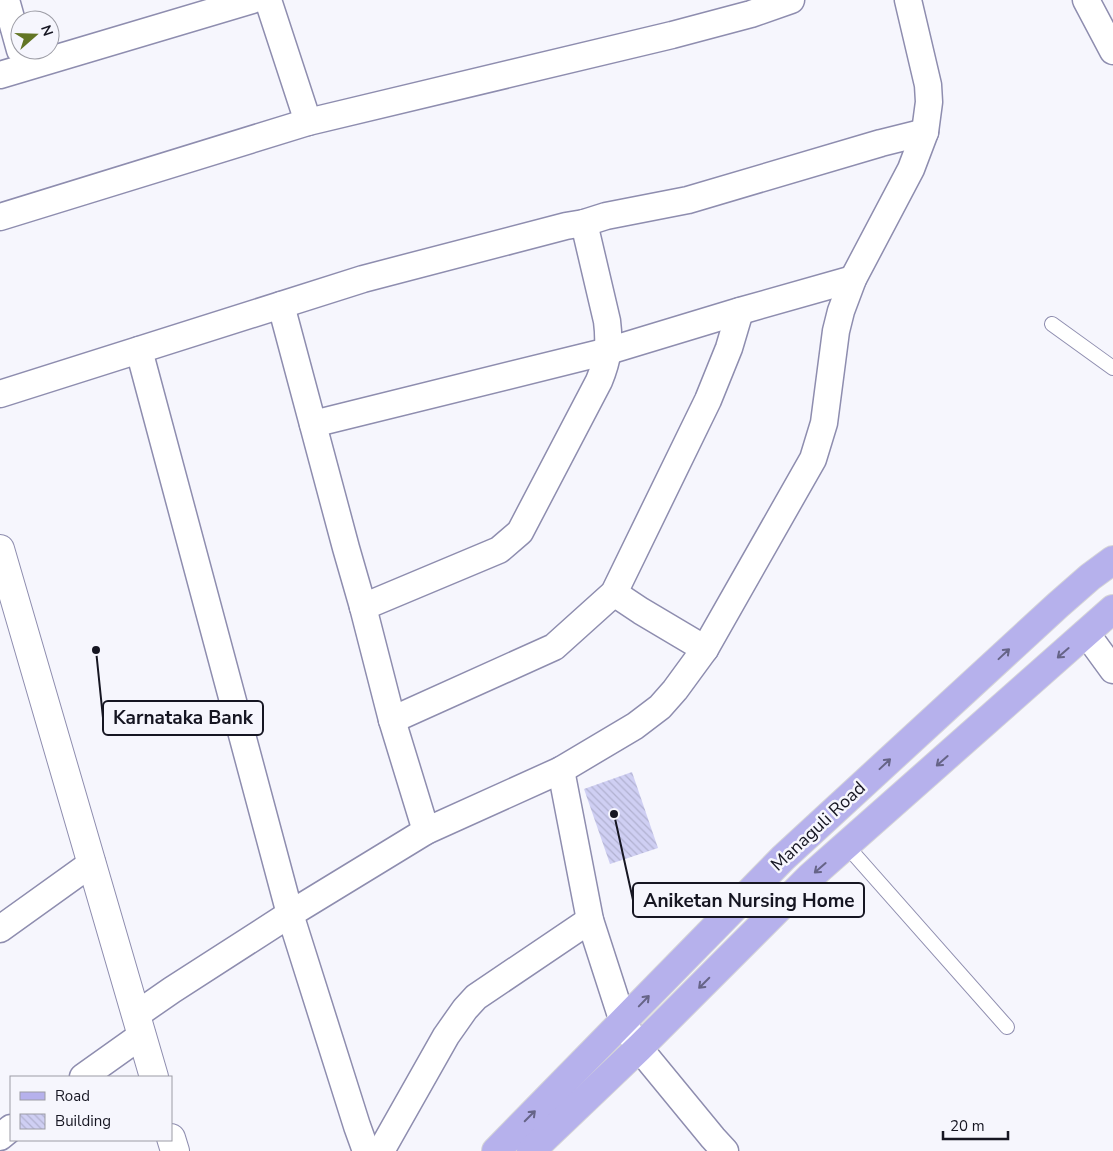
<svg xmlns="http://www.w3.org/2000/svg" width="1113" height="1151" font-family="'Nunito Sans',sans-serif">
<defs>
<pattern id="building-back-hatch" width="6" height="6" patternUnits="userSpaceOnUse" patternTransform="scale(1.25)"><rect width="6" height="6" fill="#cfcff3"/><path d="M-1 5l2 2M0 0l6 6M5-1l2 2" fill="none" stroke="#b1b1d0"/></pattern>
</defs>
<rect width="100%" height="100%" fill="#f6f6fd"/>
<path fill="url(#building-back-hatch)" d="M632,772L658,848L610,864L584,789Z"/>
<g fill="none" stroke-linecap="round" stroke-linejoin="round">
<defs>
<g id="service">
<path d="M1052,324L1113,368"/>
<path d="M846,845L1007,1027"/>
</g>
<g id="minor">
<path d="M6,0L20,50"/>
<path d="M268,0L308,122"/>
<path d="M1086,0L1113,51"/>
<path d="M0,75L252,0"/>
<path d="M0,217L308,122L672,35L751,14L791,0"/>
<path d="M281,305L346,548L363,607L392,720L426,831"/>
<path d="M139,350L290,914L357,1126L366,1151"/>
<path d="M0,394L363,279L566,226L584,223L606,216L688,200L881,143L925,132"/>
<path d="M313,424L608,351L740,311L853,279"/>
<path d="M614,593L641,611L705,649"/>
<path d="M363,607L499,550L520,532L599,381C608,359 610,345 607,321L584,223"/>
<path d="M1086,633L1113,670"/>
<path d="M392,720L554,647L614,593L708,400L729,348L740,311"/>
<path d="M561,770L590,920L623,1022L639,1048L713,1138L725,1151"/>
<path d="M0,929L92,863"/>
<path d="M136,1015L172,990L290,914L426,831L561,770L635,726L660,707L675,690L705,649L813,459L824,423L836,331L841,311L853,279L911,169L925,132L929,102L928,85L908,0"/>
<path d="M83,1077L142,1035"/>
<path d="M0,1137L11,1128"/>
<path d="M381,1151L446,1036L465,1009L476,997L590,920"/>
</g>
<g id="tertiary">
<path d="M0,549L154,1077"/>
<path d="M171,1138L175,1151"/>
</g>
<g id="primary">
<path d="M496,1151L783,858L1058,605L1090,577L1113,560"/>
<path d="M531,1151L639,1048L810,877L1113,609"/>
</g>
</defs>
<use href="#service" stroke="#8e8daf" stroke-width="16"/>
<use href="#minor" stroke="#8e8daf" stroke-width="29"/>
<use href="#tertiary" stroke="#8e8daf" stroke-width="30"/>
<use href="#primary" stroke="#d5d5d7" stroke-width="30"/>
<use href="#service" stroke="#fff" stroke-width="14"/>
<use href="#minor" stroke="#fff" stroke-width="26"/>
<use href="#tertiary" stroke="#fff" stroke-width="28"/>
<use href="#primary" stroke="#b6b1ec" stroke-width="28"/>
</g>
<defs><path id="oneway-shaft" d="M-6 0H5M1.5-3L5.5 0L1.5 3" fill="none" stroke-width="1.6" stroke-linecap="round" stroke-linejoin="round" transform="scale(1.25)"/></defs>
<g stroke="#666487">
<use href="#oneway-shaft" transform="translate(1063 653) rotate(139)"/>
<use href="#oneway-shaft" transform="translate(1004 654) rotate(-43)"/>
<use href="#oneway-shaft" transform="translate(942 761) rotate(139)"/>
<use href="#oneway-shaft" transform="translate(885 764) rotate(-43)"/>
<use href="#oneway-shaft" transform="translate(820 868) rotate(139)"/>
<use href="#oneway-shaft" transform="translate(704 983) rotate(135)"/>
<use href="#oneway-shaft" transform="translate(644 1001) rotate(-46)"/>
<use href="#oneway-shaft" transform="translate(530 1116) rotate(-45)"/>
</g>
<g text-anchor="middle" stroke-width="5" stroke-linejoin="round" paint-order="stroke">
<g font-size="18" fill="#161622" stroke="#f6f6fd">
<text transform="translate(818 826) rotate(-43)" y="6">Managuli Road</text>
</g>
</g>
<path fill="none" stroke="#161622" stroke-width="2" d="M96 650L103 718M614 814L633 900"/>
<g fill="#161622" stroke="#f6f6fd" stroke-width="2">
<circle cx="96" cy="650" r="5"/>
<circle cx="614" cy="814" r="5"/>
</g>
<g fill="#f6f6fd" stroke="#161622" stroke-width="2">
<rect x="103" y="701" width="160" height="34" rx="5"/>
<rect x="633" y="883" width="231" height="34" rx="5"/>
</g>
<g font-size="19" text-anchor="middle" font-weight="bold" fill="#161622">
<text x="183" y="724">Karnataka Bank</text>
<text x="749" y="907">Aniketan Nursing Home</text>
</g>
<rect x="10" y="1076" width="162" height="65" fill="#f6f6fd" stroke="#9c9ca5"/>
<rect x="20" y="1092" width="25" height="8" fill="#b6b1ec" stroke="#9c9ca5"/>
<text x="55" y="1101" font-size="15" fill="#161622">Road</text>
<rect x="20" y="1114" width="25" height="15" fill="url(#building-back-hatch)" stroke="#9c9ca5"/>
<text x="55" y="1126" font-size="15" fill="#161622">Building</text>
<g transform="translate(35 35) rotate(70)"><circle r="24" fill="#f6f6fd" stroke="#9c9ca5"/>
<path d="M0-4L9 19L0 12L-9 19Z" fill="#637625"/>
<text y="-8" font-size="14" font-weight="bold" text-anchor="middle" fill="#161622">N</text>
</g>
<path d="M943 1131v8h65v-8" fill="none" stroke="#161622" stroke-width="2.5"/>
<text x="950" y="1131" font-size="15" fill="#161622" stroke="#f6f6fd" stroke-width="4" paint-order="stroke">20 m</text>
</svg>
